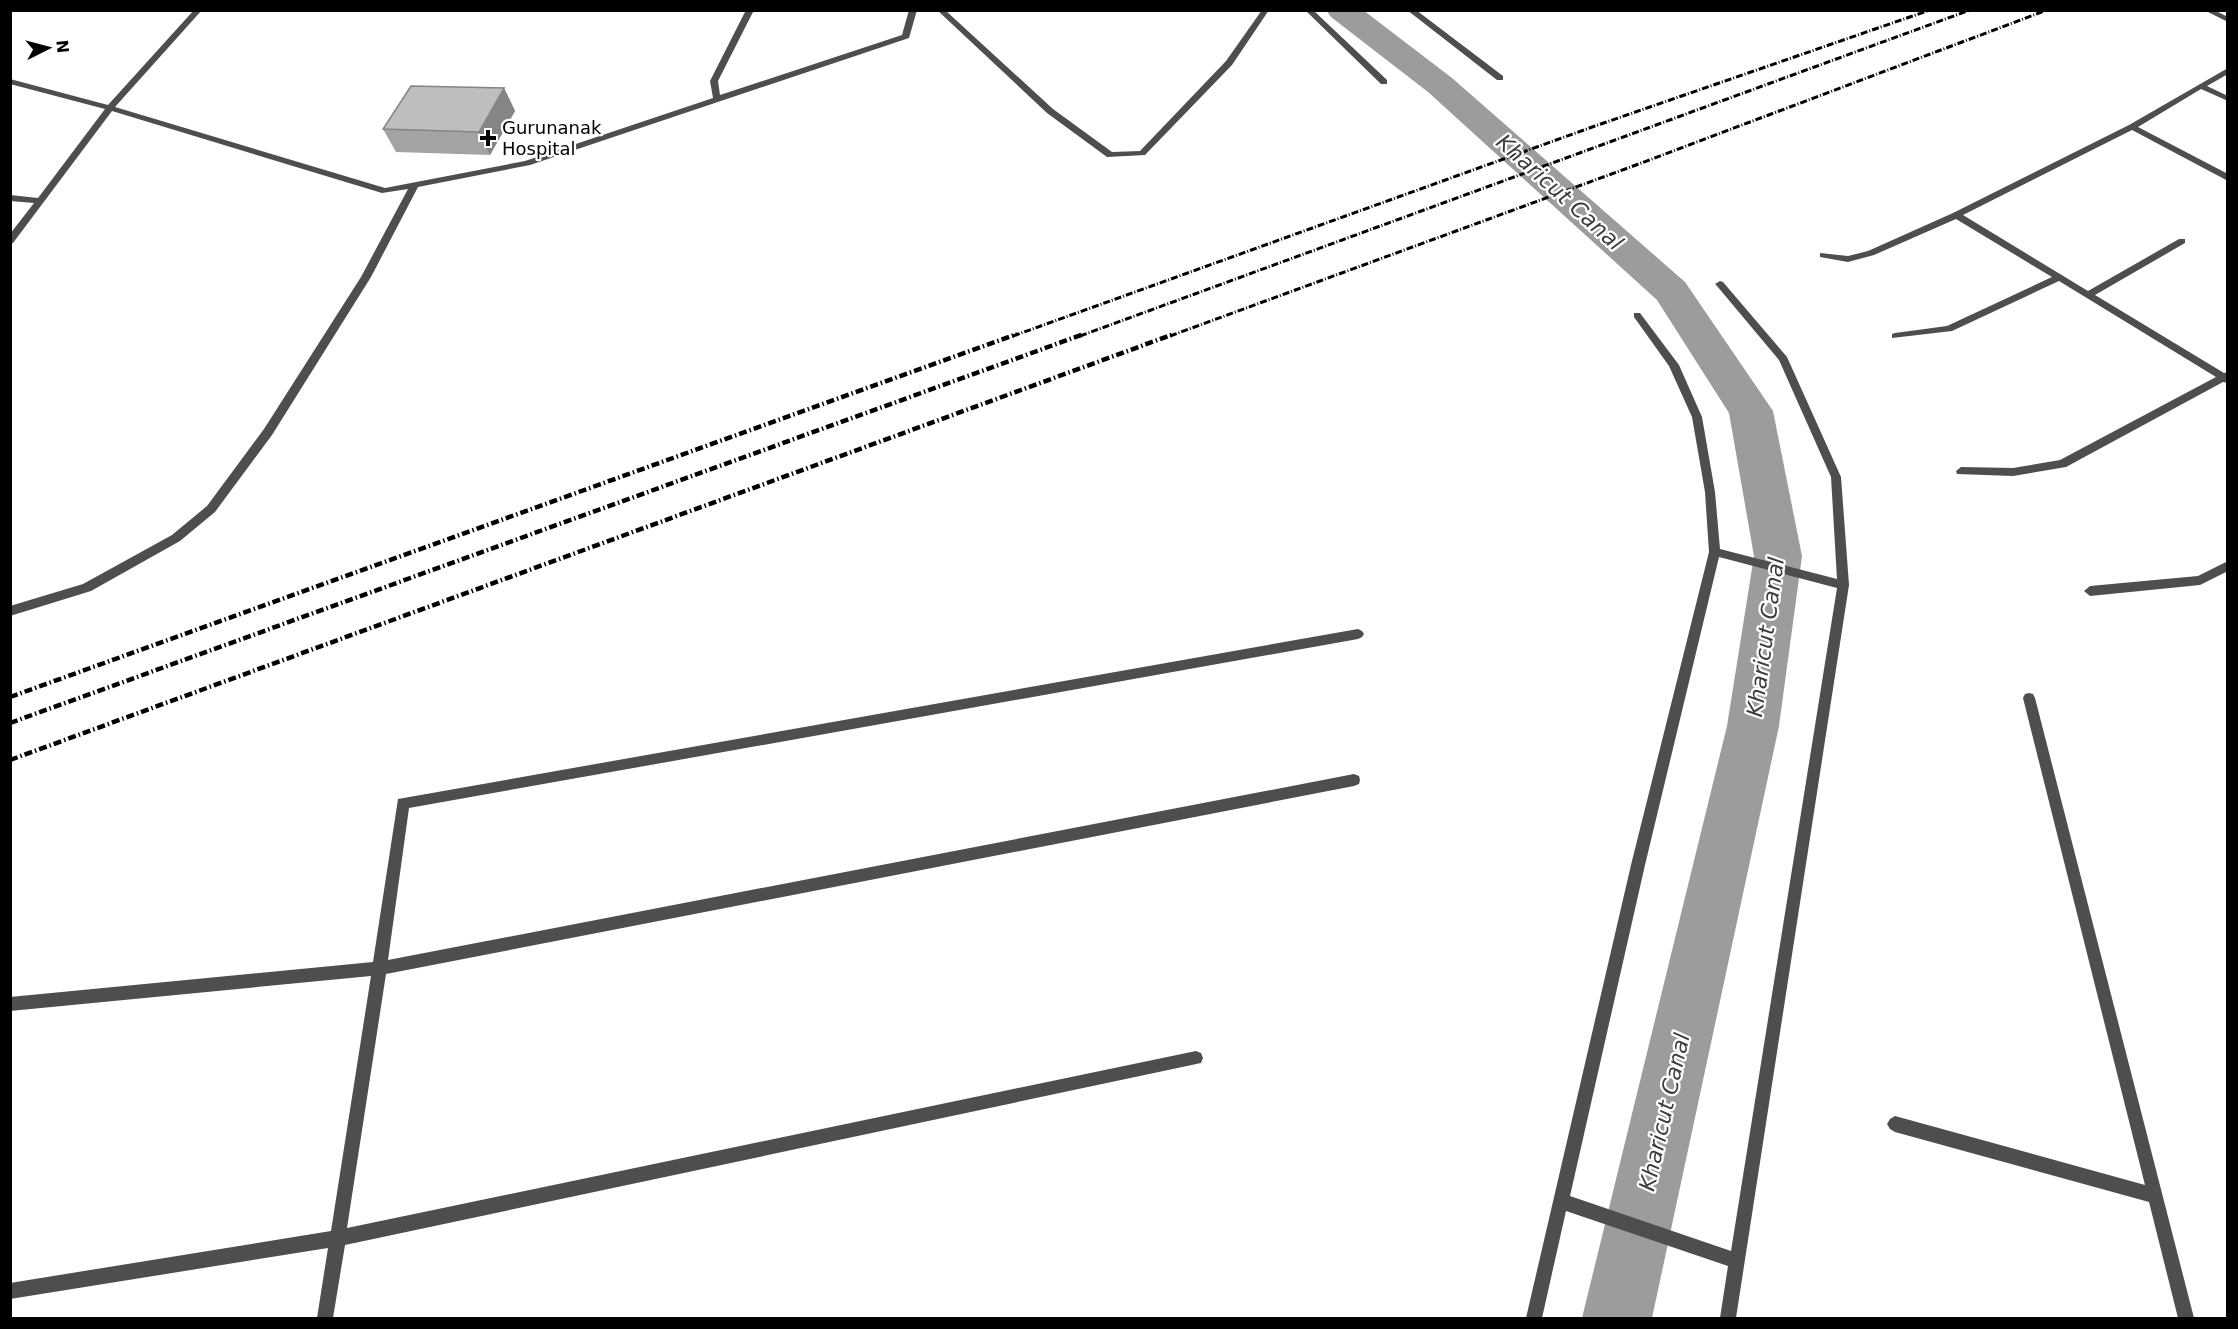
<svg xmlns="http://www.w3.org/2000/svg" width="2238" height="1329" font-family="'DejaVu Sans',sans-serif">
<rect width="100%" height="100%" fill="#fff"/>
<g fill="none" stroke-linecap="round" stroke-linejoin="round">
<path fill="#9c9c9c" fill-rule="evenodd" d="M1326,10H1363L1452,78L1685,282L1773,411L1802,556L1779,726L1652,1318H1582L1727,726L1754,556L1729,413L1657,300L1428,92L1331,17Z"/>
<path fill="#4e4e4e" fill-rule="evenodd" d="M2029,693L2033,694L2035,698L2194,1318H2178L2149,1202L1895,1132L1890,1129L1887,1124L1890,1119L1895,1116L2145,1185L2023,698L2025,694Z"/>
<g fill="#4e4e4e" fill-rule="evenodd">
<path d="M194,10H202L115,107L385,188L525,161L713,98L710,81L746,10H754L718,81L720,95L902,35L909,10H917L909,38L530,165L418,187L371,277L272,435L215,512L180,541L91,591L10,616V606L83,584L172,535L207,506L264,429L361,277L408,189L382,193L112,111L13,243L10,244V234L34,203L10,201V195L38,198L105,109L10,84V79L108,105Z"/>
<path d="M937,10H945L1053,109L1112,152L1140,151L1226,61L1262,10H1269L1232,65L1145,155L1107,157L1047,113Z"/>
<path d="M1305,10H1313L1387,80V84H1381Z"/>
<path d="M1407,10H1416L1503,76V80H1497Z"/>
<path d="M2204,10H2214L2228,17V22Z"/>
<path d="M2228,68V74L2207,86L2228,96V101L2201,89L2138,127L2228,174V181L2132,130L1963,215L2088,291L2179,239H2185V243L2095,295L2224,373L2228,372V383L2223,382L2066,467L2013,476L1957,474L1956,471L1961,467L2013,468L2060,460L2216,377L2059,281L1952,331L1892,338V334L1895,333L1947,326L2052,277L1956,219L1874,255L1848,262L1820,257V253L1848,256L1868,251L1953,213L2129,125Z"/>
<path d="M1720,281L1723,282L1787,357L1841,477L1849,585L1736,1318H1720L1728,1266L1566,1211L1542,1318H1526L1631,865L1709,552L1705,492L1692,417L1669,366L1634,317V313H1640L1679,365L1702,417L1715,492L1720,549L1837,579L1831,477L1779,360L1717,286L1715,284ZM1719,557L1837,588L1731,1251L1570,1196L1645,865Z"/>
<path d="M2228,561V571L2200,585L2090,596L2084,591L2090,586L2198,576Z"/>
<path d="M1358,629L1362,631L1364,634L1362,637L1358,639L409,808L388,960L1354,774L1359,776L1360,780L1359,784L1354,786L386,974L347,1228L1196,1051L1201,1053L1203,1058L1201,1063L345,1245L333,1318H317L328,1248L10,1299V1283L331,1231L371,976L10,1011V997L373,962L398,799Z"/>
</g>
<g stroke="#000" stroke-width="3" stroke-dasharray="7 2 1 2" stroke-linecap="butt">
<path d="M1013,336L1595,126L1930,10"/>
<path d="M1080,336L1970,10"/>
<path d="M1170,336L1636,165L2047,10"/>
</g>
<g stroke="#000" stroke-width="4.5" stroke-dasharray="8 3 1.5 3" stroke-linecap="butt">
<path d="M10,697L1017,334"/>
<path d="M10,723L1084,334"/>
<path d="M10,760L1174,334"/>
</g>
</g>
<path fill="#a3a3a3" d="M504,88L515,111L490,155L396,152L383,129Z"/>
<path fill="#858585" d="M504,88L515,111L490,155L479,132Z"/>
<path fill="#bebebe" stroke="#858585" stroke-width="1.5" d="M411,86L504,88L479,132L383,129Z"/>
<path fill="#000" stroke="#fff" stroke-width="2" d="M485 129h6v6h6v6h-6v6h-6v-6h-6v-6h6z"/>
<g text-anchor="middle" stroke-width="4.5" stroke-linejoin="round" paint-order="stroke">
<g font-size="18" fill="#000" stroke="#fff" text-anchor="start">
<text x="502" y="134">Gurunanak<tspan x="502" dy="21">Hospital</tspan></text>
</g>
<g font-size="22" font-style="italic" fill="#3d3d3d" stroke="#fff">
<text transform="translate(1560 192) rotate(42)" y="8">Kharicut Canal</text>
<text transform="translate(1765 637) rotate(-82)" y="8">Kharicut Canal</text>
<text transform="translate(1664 1112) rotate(-77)" y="8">Kharicut Canal</text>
</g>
</g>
<rect width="2238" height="1329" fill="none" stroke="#000000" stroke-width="24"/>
<g transform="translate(48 48) rotate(84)" stroke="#ffffff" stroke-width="4.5" paint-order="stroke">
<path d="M0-4.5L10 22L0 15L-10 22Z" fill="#000000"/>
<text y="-9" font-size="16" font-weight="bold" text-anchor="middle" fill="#000000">N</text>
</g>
</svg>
